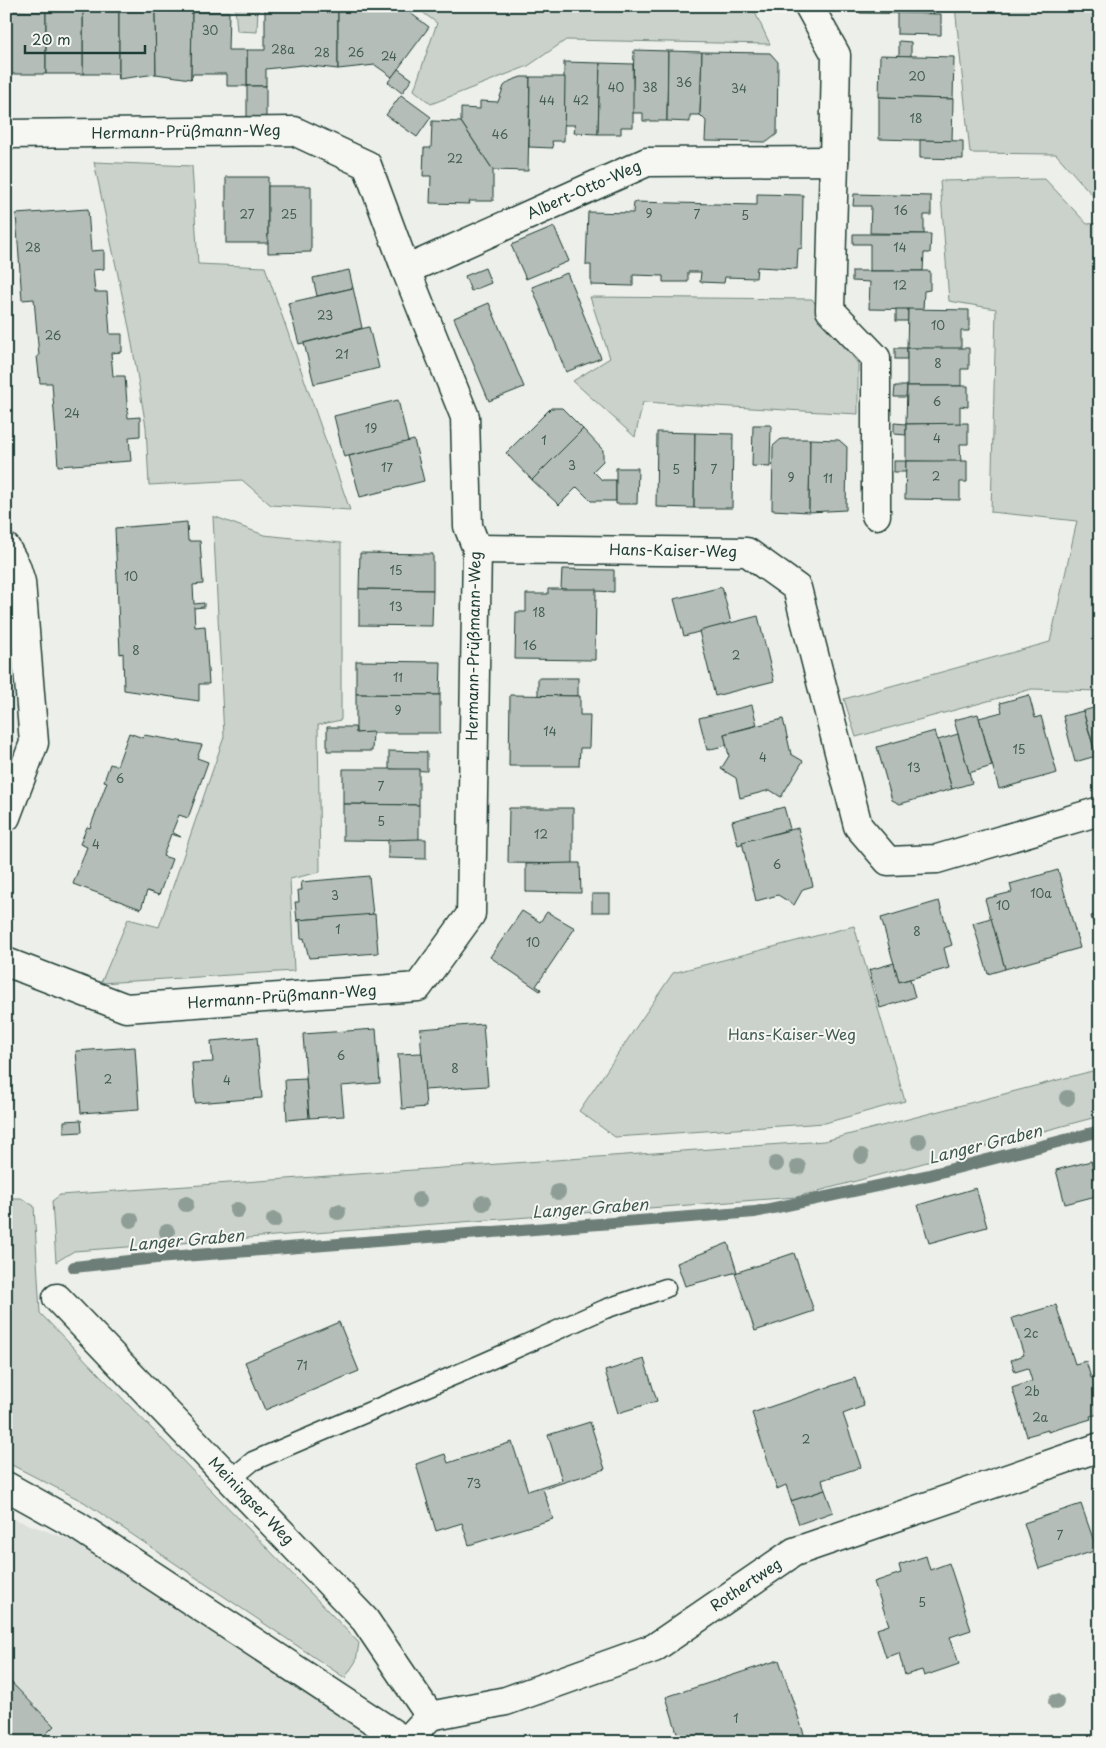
<svg xmlns="http://www.w3.org/2000/svg" width="1106" height="1748" font-family="'Playpen Sans',sans-serif">
<rect width="100%" height="100%" fill="#edefea"/>
<filter id="ink" filterUnits="userSpaceOnUse"><feTurbulence type="fractalNoise" baseFrequency=".02" numOctaves="2"/><feDisplacementMap in="SourceGraphic" scale="10" xChannelSelector="R" yChannelSelector="G"/><feConvolveMatrix kernelMatrix="1 2 1 2 8 2 1 2 1" color-interpolation-filters="sRGB"/></filter>
<g filter="url(#ink)">
<path fill="#dce0db" d="M6,1516L76,1542L381,1742H6Z"/>
<g fill="#cbd2cc" stroke="#758880">
<path d="M230,6H258L257,32L237,31L235,7Z"/>
<path d="M414,6H752L770,44L566,40L528,66L431,104L414,90L437,23Z"/>
<path d="M955,6H1100V198H1095L1056,154L970,153Z"/>
<path d="M94,162L192,166L198,264L265,267L350,510L271,505L242,480L149,485L146,427L130,332Z"/>
<path d="M1045,179L1087,224L1100,223V691L1032,689L856,737L844,699L1050,642L1077,521L991,512L996,309L949,301L940,181Z"/>
<path d="M590,297L812,299L858,364V414L643,402L635,437L573,381L610,358Z"/>
<path d="M213,516L264,535L341,543V720L318,725L320,872L290,879L294,971L101,983L128,919L159,927L224,737Z"/>
<path d="M854,926L905,1101L825,1123L615,1137L579,1111L673,973Z"/>
<path d="M1100,1069V1116L796,1197L74,1251L56,1262L52,1201L60,1195L824,1141Z"/>
<path d="M6,1198H21L34,1206L40,1313L359,1643L356,1661L345,1678L84,1502L6,1462Z"/>
</g>
<g fill="none" stroke-linecap="round" stroke-linejoin="round">
<path stroke="#6c7e77" stroke-width="12" d="M74,1267L156,1258L755,1212L929,1175L1100,1131"/>
</g>
<g fill="#b4bdb8" stroke="#1f3d34">
<path d="M265,6H338V69L302,65L266,69V86H247V50H265Z"/>
<path d="M338,6H401L429,27L392,77L375,65L338,69Z"/>
<path d="M860,6H934V14L860,13Z"/>
<path d="M10,11L46,12V74H11V86H6V57H10Z"/>
<path d="M83,11H119V79L118,74H83Z"/>
<path d="M83,11V74H46V12Z"/>
<path d="M119,11H155L156,74L119,79Z"/>
<path d="M155,11L192,12L191,79L156,74Z"/>
<path d="M192,12H229L228,50H247V86H227V74H193L191,79Z"/>
<path d="M897,13L941,14V35L897,34Z"/>
<path d="M899,41L911,42V56H899Z"/>
<path d="M634,50L668,51L667,121H643V113H632Z"/>
<path d="M668,51L702,52L700,115H690V122L667,121Z"/>
<path d="M702,52L770,53L778,62L777,134L767,142L705,141L706,121L700,115Z"/>
<path d="M880,55L954,57L953,99L879,97Z"/>
<path d="M564,62L600,63L598,134L574,133L575,125H564Z"/>
<path d="M600,63L633,64V127H621V134H598Z"/>
<path d="M398,69L412,79L402,93L388,82Z"/>
<path d="M521,77H530L528,171L493,170L461,122V108L480,109V101L498,102L504,86L510,81Z"/>
<path d="M530,77H565L564,141H552L553,148L529,147Z"/>
<rect x="247" y="86" width="19" height="31"/>
<path d="M401,95L431,117L417,137L386,115Z"/>
<path d="M879,97L953,99L952,141L879,139Z"/>
<path d="M432,121L461,122L493,170V201H469L470,204L430,203L431,176H423L424,148H431Z"/>
<path d="M920,140L963,141V159L920,158Z"/>
<rect x="226" y="177" width="42" height="66"/>
<path d="M268,186H311V252L268,253Z"/>
<path d="M757,194L803,195L802,248L798,249L797,269L757,267L756,278L725,277L724,283L700,282L701,272H688V282H663V276L633,275V286L591,285V265H586L588,212L633,213L634,202L757,205Z"/>
<path d="M854,194L931,196V215H924V234L870,233L871,206H853Z"/>
<path d="M88,209L91,251L104,250V269L93,270L95,292H107L110,334H122V352L111,353L113,376H125L128,418L140,417V436L129,437L131,461L58,466L52,383H40L37,356H39L34,299L22,300L16,214Z"/>
<path d="M554,227L569,261L526,279L511,245Z"/>
<path d="M853,234H931L930,253H924L923,271H870V244H853Z"/>
<path d="M485,268L491,283L471,291L465,276Z"/>
<path d="M349,270L353,288L317,296L313,278Z"/>
<path d="M852,271H930V290L924,291L923,310L869,309L870,282L852,281Z"/>
<path d="M567,273L601,358L566,372L532,287Z"/>
<path d="M353,288L362,328L299,344L288,303Z"/>
<path d="M489,303L524,387L489,401L454,318Z"/>
<rect x="896" y="309" width="12" height="12"/>
<path d="M908,309L969,310V331H961V349L907,348Z"/>
<path d="M369,327L379,368L314,384L304,343Z"/>
<rect x="895" y="348" width="12" height="11"/>
<path d="M907,348H969V369H961V386H907Z"/>
<path d="M895,386H907L906,397H894Z"/>
<path d="M907,386H968V407L960,406V424H906Z"/>
<path d="M398,400L408,442L344,457L334,416Z"/>
<path d="M551,408H562L583,429L532,480L506,453Z"/>
<path d="M894,423L906,424V435L894,434Z"/>
<path d="M968,423V444H960L961,462L906,461V424Z"/>
<path d="M753,425H771L770,467L752,466Z"/>
<path d="M583,429L603,450V461L593,471L602,480H616V501H591L577,487L559,505L532,480Z"/>
<path d="M657,432L695,433L694,508L656,507Z"/>
<path d="M695,433L733,434L732,508H694Z"/>
<path d="M781,439H810L809,512L772,510L773,446Z"/>
<path d="M810,439L839,440L847,447L846,510L809,512Z"/>
<path d="M414,440L424,481L360,497L349,456Z"/>
<rect x="894" y="461" width="12" height="11"/>
<path d="M906,461H967V482H960V500L905,499Z"/>
<path d="M616,468H638L637,504H616Z"/>
<path d="M187,522L188,541H200L203,584L193,585L194,604L204,603V607L194,608L195,627L205,626L209,684H199V701L124,690L123,653L120,654L115,528Z"/>
<path d="M360,553L433,554V590L359,589Z"/>
<path d="M562,569L614,570V592L561,589Z"/>
<path d="M722,587L731,623L684,636L674,599Z"/>
<path d="M359,589L433,590L432,626L359,625Z"/>
<path d="M548,589H596L595,660L515,659L516,612H526V594H548Z"/>
<path d="M758,616L774,681L715,696L699,631Z"/>
<path d="M356,661L441,662L440,695L356,694Z"/>
<rect x="538" y="678" width="40" height="18"/>
<path d="M356,694L440,695V733H356Z"/>
<path d="M510,695L580,696V715H590L589,748H580L579,766H509Z"/>
<path d="M1029,695L1035,718L1041,716L1057,773L999,789L979,718L1002,712L1000,703Z"/>
<path d="M752,705L757,725L724,734L727,745L707,750L699,718Z"/>
<path d="M1100,706V767L1083,711Z"/>
<path d="M1083,711L1096,756L1075,762L1063,716Z"/>
<path d="M978,714L992,766L969,773L954,720Z"/>
<path d="M783,719L791,754L803,761L781,797L770,790L740,798L736,778L721,769L729,756L724,734Z"/>
<path d="M327,727H355L356,733L373,732L372,751H327Z"/>
<path d="M935,731L952,789L900,804L892,800L877,747Z"/>
<path d="M129,733L143,738L144,735L202,745L197,758L208,762L188,818L179,815L172,832L181,837L171,834L163,856L172,859L159,895L147,891L141,909L73,884L87,847L80,844L87,827L90,828L107,782L104,781L110,764L117,766Z"/>
<path d="M958,734L972,783L952,789L938,740Z"/>
<path d="M389,751L427,752V771L389,769Z"/>
<path d="M343,769H419V805L343,804Z"/>
<path d="M343,804L419,805V841L343,840Z"/>
<path d="M784,807L790,829L738,845L732,821Z"/>
<path d="M509,808H573V864L508,863Z"/>
<path d="M798,828L813,886L803,889L794,905L778,895L756,901L742,842Z"/>
<path d="M419,839H426V859L388,858V840Z"/>
<path d="M572,863H580L581,893L526,892V864Z"/>
<path d="M1058,870L1080,948L1005,969L985,899L1012,892L1010,884Z"/>
<path d="M369,876L373,915L297,920L295,902H299L298,890H302L301,882Z"/>
<rect x="592" y="894" width="18" height="18"/>
<path d="M939,901L952,945L944,948L949,968L899,982L881,918Z"/>
<path d="M522,911L540,922L547,912L575,928L536,986L541,989L540,991L490,957Z"/>
<path d="M375,914L378,953L309,958L304,938L301,939L300,921H296L297,920Z"/>
<path d="M1100,914V940H1098L1091,916Z"/>
<path d="M991,918L1005,969L988,974L973,923Z"/>
<path d="M894,963L899,982L910,979L915,997L880,1008L869,970Z"/>
<path d="M483,1024L488,1086L424,1090L420,1029Z"/>
<path d="M376,1029L380,1083L341,1086L344,1116L309,1118L303,1034Z"/>
<path d="M257,1037L262,1098L195,1103L192,1063L213,1062L211,1041Z"/>
<path d="M135,1047L139,1109L81,1113L76,1051Z"/>
<path d="M422,1053L426,1107L402,1109L398,1054Z"/>
<path d="M306,1079L309,1118L287,1120L285,1080Z"/>
<path d="M81,1120L82,1132L64,1133V1121Z"/>
<path d="M1100,1160V1194L1091,1162Z"/>
<path d="M1091,1161L1100,1195L1065,1204L1056,1170Z"/>
<path d="M976,1188L987,1227L929,1243L918,1205Z"/>
<path d="M728,1243L737,1272L685,1286L677,1263Z"/>
<path d="M794,1253L814,1311L755,1331L735,1273Z"/>
<path d="M1056,1305L1075,1364L1086,1361L1091,1378L1100,1376V1414L1090,1416L1091,1419L1048,1432V1430L1027,1436L1012,1388L1032,1381L1028,1368L1015,1372L1011,1360L1024,1355L1012,1318Z"/>
<path d="M339,1322L359,1371L265,1410L245,1362Z"/>
<path d="M644,1359L657,1401L618,1413L605,1371Z"/>
<path d="M855,1378L864,1406L843,1414L861,1467L822,1480L825,1490L791,1501L786,1485L777,1489L752,1413Z"/>
<path d="M590,1422L605,1469L543,1489L553,1519L469,1545L462,1523L436,1531L416,1464L445,1454L448,1463L512,1442L528,1491L562,1480L548,1435Z"/>
<path d="M825,1490L833,1512L799,1524L791,1501Z"/>
<path d="M1081,1504L1097,1550L1039,1569L1024,1523Z"/>
<path d="M926,1556L930,1570L949,1563L971,1630L950,1637L959,1664L924,1676L922,1670L905,1675L899,1653L886,1657L877,1629L889,1625L874,1582L901,1573L899,1565Z"/>
<path d="M779,1660L806,1740L680,1742L666,1697Z"/>
<path d="M6,1677L54,1726L38,1742H32L29,1739L26,1742H6Z"/>
</g>
<g fill="none" stroke-linecap="round" stroke-linejoin="round">
<defs>
<path id="lane" d="M230,1480L253,1461L481,1364L605,1309L666,1288"/>
<g id="street">
<path d="M809,6L836,55L834,161"/>
<path d="M6,134L294,131L367,165L406,270L465,417L468,526L477,549L471,914L418,987L126,1008L6,962"/>
<path d="M406,270L647,162L834,161L830,310L876,358V515"/>
<path d="M6,548L16,566L21,582L34,743L6,817"/>
<path d="M477,549L747,552L797,588L858,826L888,861L937,859L1100,811"/>
<path d="M57,1298L365,1620L430,1716"/>
<path d="M6,1486L76,1525L406,1742"/>
<path d="M406,1742L430,1716L506,1701L654,1648L794,1552L1100,1447"/>
</g>
</defs>
<use href="#lane" stroke="#1f3d34" stroke-width="21"/>
<use href="#street" stroke="#1f3d34" stroke-width="31"/>
<use href="#lane" stroke="#f6f6f2" stroke-width="18"/>
<use href="#street" stroke="#f6f6f2" stroke-width="28"/>
</g>
<g fill="#8e9e96">
<circle cx="1067" cy="1098" r="8"/>
<circle cx="919" cy="1141" r="8"/>
<circle cx="861" cy="1156" r="8"/>
<circle cx="776" cy="1164" r="8"/>
<circle cx="798" cy="1167" r="8"/>
<circle cx="558" cy="1192" r="8"/>
<circle cx="419" cy="1200" r="8"/>
<circle cx="483" cy="1203" r="8"/>
<circle cx="186" cy="1204" r="8"/>
<circle cx="237" cy="1210" r="8"/>
<circle cx="338" cy="1212" r="8"/>
<circle cx="131" cy="1220" r="8"/>
<circle cx="274" cy="1220" r="8"/>
<circle cx="167" cy="1232" r="8"/>
<circle cx="1056" cy="1702" r="8"/>
</g>
</g>
<g text-anchor="middle" stroke-width="4" stroke-linejoin="round" paint-order="stroke">
<g font-size="12" fill="#445d55">
<text x="210" y="35">30</text>
<text x="283" y="54">28a</text>
<text x="322" y="57">28</text>
<text x="356" y="57">26</text>
<text x="389" y="61">24</text>
<text x="917" y="81">20</text>
<text x="684" y="87">36</text>
<text x="616" y="92">40</text>
<text x="650" y="92">38</text>
<text x="739" y="93">34</text>
<text x="547" y="105">44</text>
<text x="581" y="105">42</text>
<text x="916" y="123">18</text>
<text x="500" y="139">46</text>
<text x="455" y="163">22</text>
<text x="901" y="215">16</text>
<text x="649" y="218">9</text>
<text x="247" y="219">27</text>
<text x="289" y="219">25</text>
<text x="697" y="219">7</text>
<text x="745" y="220">5</text>
<text x="33" y="252">28</text>
<text x="900" y="252">14</text>
<text x="900" y="290">12</text>
<text x="325" y="320">23</text>
<text x="938" y="330">10</text>
<text x="53" y="340">26</text>
<text x="342" y="359">21</text>
<text x="938" y="368">8</text>
<text x="937" y="406">6</text>
<text x="72" y="418">24</text>
<text x="371" y="433">19</text>
<text x="937" y="443">4</text>
<text x="544" y="445">1</text>
<text x="572" y="470">3</text>
<text x="387" y="472">17</text>
<text x="676" y="474">5</text>
<text x="714" y="474">7</text>
<text x="936" y="481">2</text>
<text x="791" y="482">9</text>
<text x="828" y="483">11</text>
<text x="396" y="575">15</text>
<text x="131" y="581">10</text>
<text x="396" y="611">13</text>
<text x="539" y="617">18</text>
<text x="530" y="650">16</text>
<text x="136" y="655">8</text>
<text x="736" y="660">2</text>
<text x="398" y="682">11</text>
<text x="398" y="715">9</text>
<text x="550" y="736">14</text>
<text x="1019" y="754">15</text>
<text x="763" y="762">4</text>
<text x="914" y="772">13</text>
<text x="120" y="783">6</text>
<text x="381" y="791">7</text>
<text x="381" y="826">5</text>
<text x="541" y="839">12</text>
<text x="96" y="849">4</text>
<text x="777" y="869">6</text>
<text x="1041" y="898">10a</text>
<text x="335" y="900">3</text>
<text x="1003" y="910">10</text>
<text x="338" y="934">1</text>
<text x="917" y="936">8</text>
<text x="533" y="947">10</text>
<text x="341" y="1060">6</text>
<text x="455" y="1073">8</text>
<text x="108" y="1084">2</text>
<text x="227" y="1085">4</text>
<text x="1031" y="1338">2c</text>
<text x="302" y="1370">71</text>
<text x="1032" y="1396">2b</text>
<text x="1040" y="1422">2a</text>
<text x="806" y="1444">2</text>
<text x="474" y="1488">73</text>
<text x="1060" y="1540">7</text>
<text x="922" y="1607">5</text>
<text x="736" y="1723">1</text>
</g>
<g font-size="15" fill="#1f3d34" stroke="#f6f6f2">
<text transform="translate(186 132) rotate(-1)" y="5">Hermann-Prüßmann-Weg</text>
<text transform="translate(584 190) rotate(-24)" y="5">Albert-Otto-Weg</text>
<text transform="translate(673 551) rotate(1)" y="5">Hans-Kaiser-Weg</text>
<text transform="translate(474 646) rotate(-89)" y="5">Hermann-Prüßmann-Weg</text>
<text transform="translate(282 997) rotate(-4)" y="5">Hermann-Prüßmann-Weg</text>
<text transform="translate(251 1501) rotate(46)" y="5">Meiningser Weg</text>
<text transform="translate(746 1585) rotate(-34)" y="5">Rothertweg</text>
</g>
<g font-size="15" fill="#415b52" stroke="#f6f6f2">
<text x="792" y="1040">Hans-Kaiser-Weg</text>
</g>
<g font-size="16" font-style="italic" fill="#3f5850" stroke="#f6f6f2">
<text transform="translate(985 1144) rotate(-14)" y="6">Langer Graben</text>
<text transform="translate(590 1208) rotate(-4)" y="6">Langer Graben</text>
<text transform="translate(186 1240) rotate(-5)" y="6">Langer Graben</text>
</g>
</g>
<rect width="1106" height="1748" fill="none" stroke="#f6f6f2" stroke-width="25"/>
<rect x="12" y="12" width="1081" height="1723" fill="none" stroke="#1f3d34" stroke-width="2" filter="url(#ink)"/>
<path d="M25 45v8h120v-8" fill="none" stroke="#1f3d34" stroke-width="2.5"/>
<text x="32" y="45" font-size="15" fill="#1f3d34" stroke="#f6f6f2" stroke-width="4" paint-order="stroke">20 m</text>
</svg>
